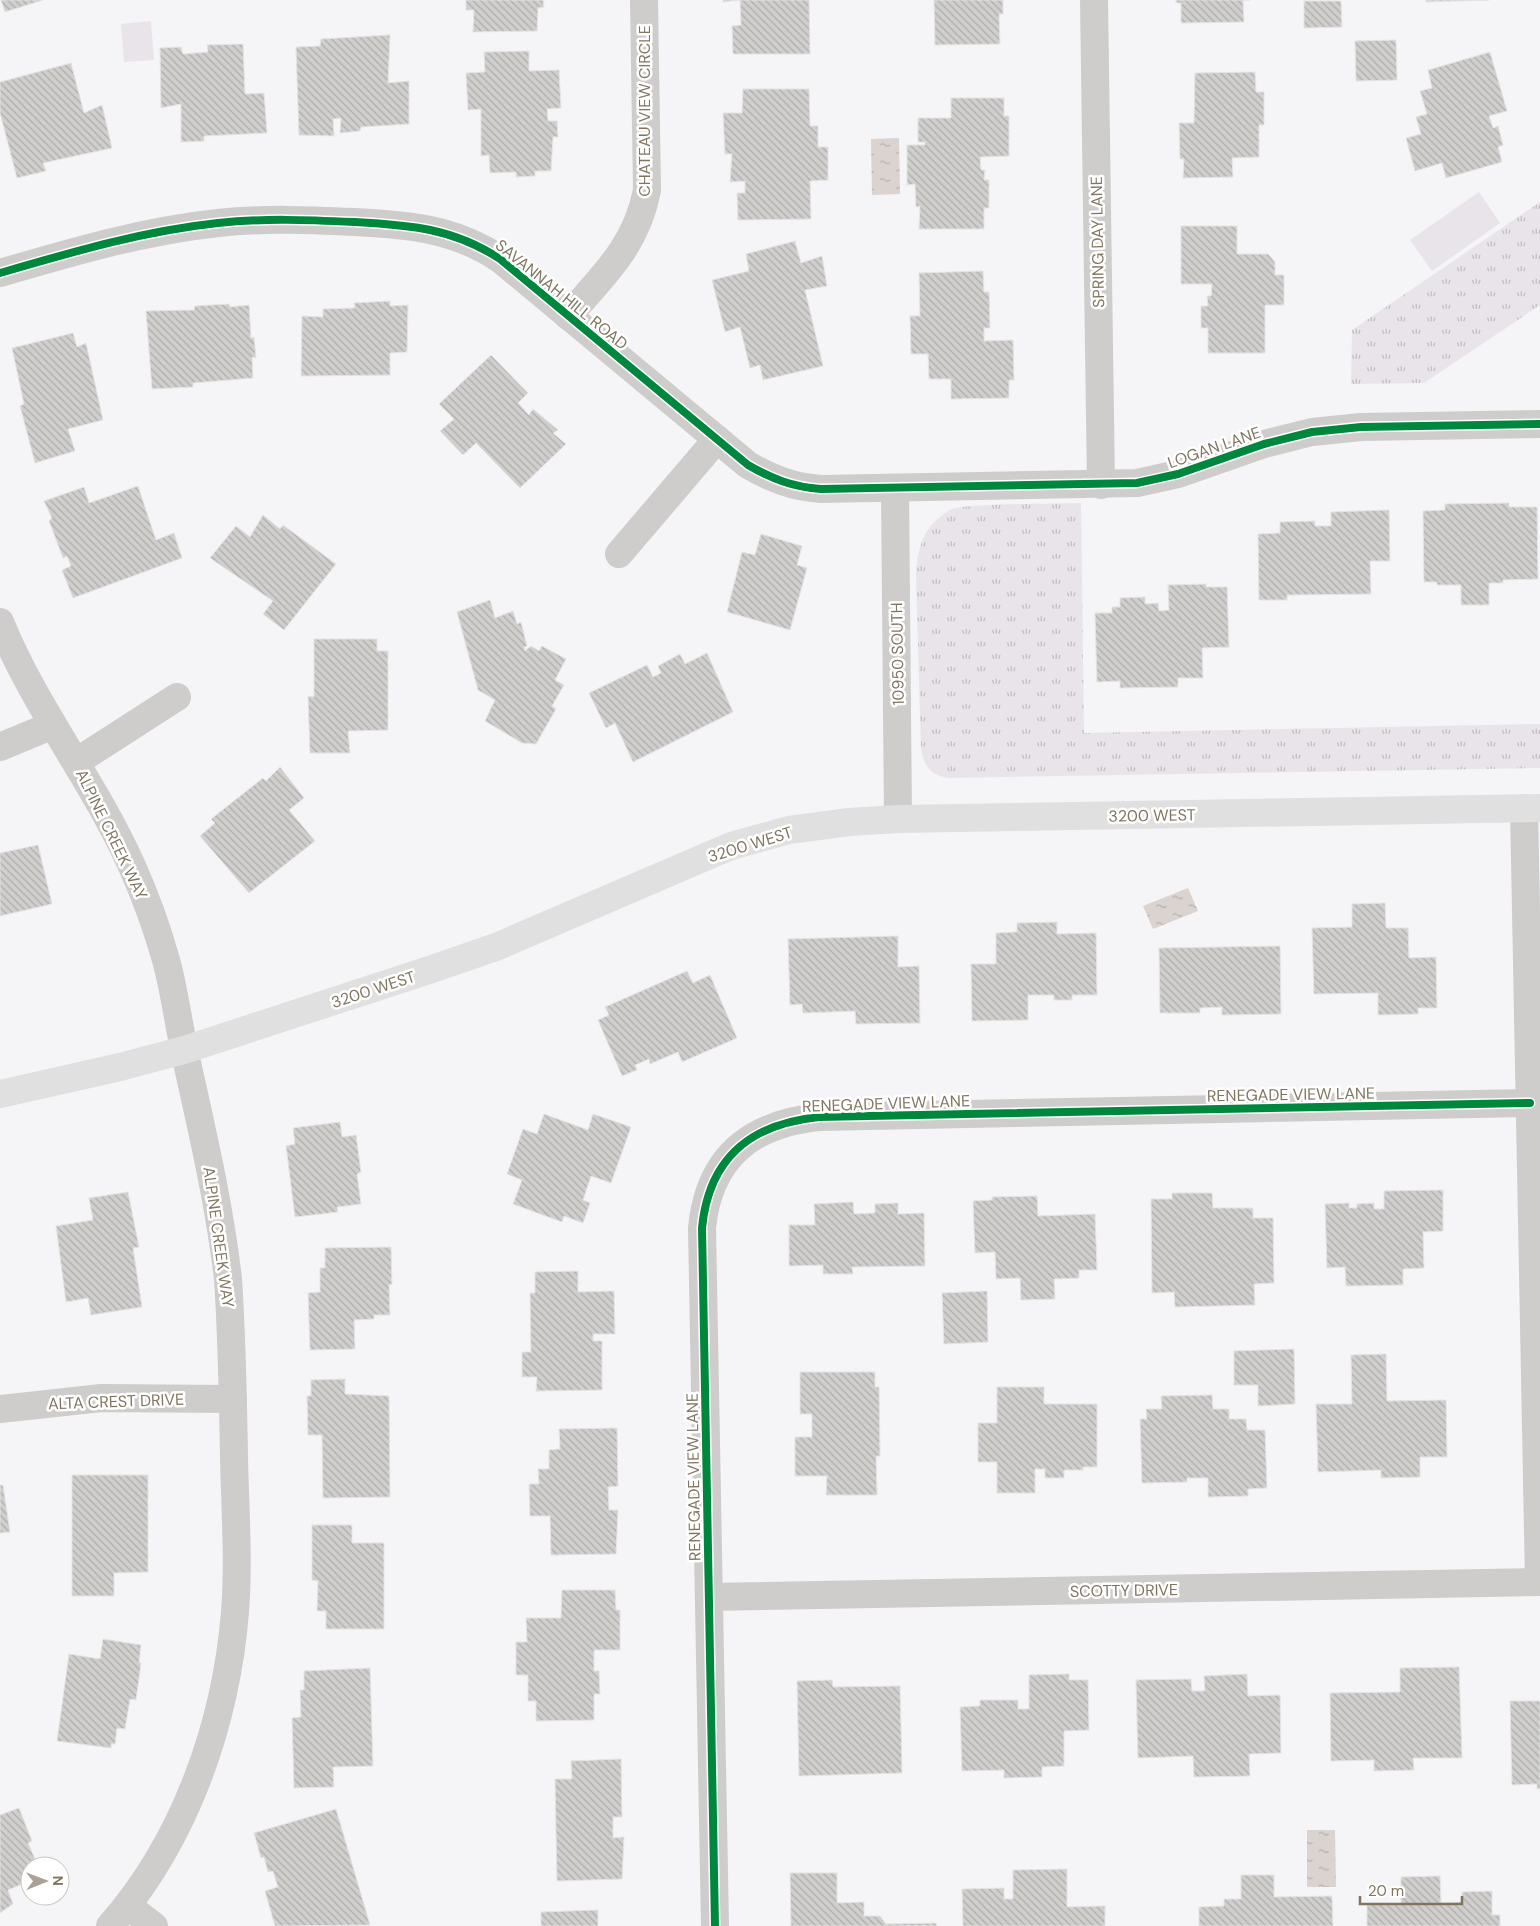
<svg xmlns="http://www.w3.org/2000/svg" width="1540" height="1926" font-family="'DM Sans',sans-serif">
<defs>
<pattern id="grass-tufts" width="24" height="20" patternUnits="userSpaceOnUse" patternTransform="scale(1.25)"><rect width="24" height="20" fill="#e9e4ea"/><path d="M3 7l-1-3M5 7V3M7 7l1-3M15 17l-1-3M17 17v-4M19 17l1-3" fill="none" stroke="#c2bdc1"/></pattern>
<pattern id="water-ripples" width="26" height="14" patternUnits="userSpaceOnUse" patternTransform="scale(1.25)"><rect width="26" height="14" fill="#dad3cf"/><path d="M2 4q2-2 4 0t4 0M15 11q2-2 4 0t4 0" fill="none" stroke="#b6b0ab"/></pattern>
<pattern id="building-back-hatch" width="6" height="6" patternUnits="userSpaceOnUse" patternTransform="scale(1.25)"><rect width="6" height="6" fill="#d0cfce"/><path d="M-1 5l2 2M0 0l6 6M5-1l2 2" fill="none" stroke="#aeadaa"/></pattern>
</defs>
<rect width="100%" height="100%" fill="#f5f4f6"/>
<g fill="url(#grass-tufts)">
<path d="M1540,202V305L1424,383L1351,384L1352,330Z"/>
<path d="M1081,503L1084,733L1540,724V768L948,778C930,775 923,765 921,748L916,575C918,546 923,526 950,510C963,503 1060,504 1081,503Z"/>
</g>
<g fill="#e9e4ea">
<path d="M151,21L154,60L124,62L121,24Z"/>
<path d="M1479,192L1500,223L1432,271L1410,240Z"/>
</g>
<g fill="url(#water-ripples)">
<path d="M899,138L900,194L872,195L871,139Z"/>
<path d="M1188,888L1198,911L1153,929L1143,906Z"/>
<path d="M1307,1830H1335L1336,1887H1307Z"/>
</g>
<g fill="url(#building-back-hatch)" stroke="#e4e4e5">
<path d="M1,0H43L5,12Z"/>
<path d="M466,0H543L544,7L538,8L537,31L473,32L474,10H466Z"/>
<path d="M723,0H809L810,54H733L732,26L741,25L740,0L723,2Z"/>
<path d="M934,0H1003V14H999L1000,44L935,45Z"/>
<path d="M1176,0H1250H1243L1244,22L1181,23V3H1176Z"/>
<path d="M1426,0H1489L1426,2Z"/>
<path d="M1304,1H1341L1342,27L1304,28Z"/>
<path d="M390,35L388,83L409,81V124L361,127L360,131L340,133L341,118L333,119L334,136L299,135L296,47L320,46L321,39Z"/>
<path d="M1396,40L1397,80L1356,81L1355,41Z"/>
<path d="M243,44L245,94L264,93L267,133L204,136V141L181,142V104L161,108L160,48L181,47L183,54L208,52L207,45Z"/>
<path d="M529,51V71L559,70L561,108L547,109L548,121H557L558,137H553L551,171H535V176L516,177V172L490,173L489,155L481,156V109L468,110L466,73L485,72L484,52Z"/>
<path d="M1490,52L1507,111L1489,116L1493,128L1498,126L1503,145L1498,147L1502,162L1446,178L1442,163L1415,171L1406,138L1421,134L1416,117L1427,114L1420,91L1432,88L1428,70Z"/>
<path d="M71,63L84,113L102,105L112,148L43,163L46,171L17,178L0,113V82Z"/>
<path d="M1255,72L1256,92H1264V125H1259V157L1232,158L1233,177L1183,178L1184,159H1180L1179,123H1194L1195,73Z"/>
<path d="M743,89H809L810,126H818V147H828V180L810,181L811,219L738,220L737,193H745V181L730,182L732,154H725L723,113H742Z"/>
<path d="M951,98H1004V116H1009V156L980,157L981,170H985L984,180H989V208H984V229H919L920,206L916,207L915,184L907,185V145H925V142H918V118H951Z"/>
<path d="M1181,226H1237V254H1268L1275,262V275H1284V305H1265V353H1208V328H1201V306H1208L1207,296H1211L1212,284H1181Z"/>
<path d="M795,241L801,263L822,256L827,286L805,290L823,366L763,380L760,365L750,368L740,327L725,332L712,280L749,271L746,254Z"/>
<path d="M983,271L984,292H989L990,328H984V341L1013,340L1014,380H1009V398L951,399V379H929L928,354H911L910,316H920L919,273Z"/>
<path d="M390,301V306L408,305L407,352L390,353V375L301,376L302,316L323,317V309L355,308L354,303Z"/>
<path d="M229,304L230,307L249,305L251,338L254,337L256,358L252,357L253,378L193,383V387L152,389L146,311L194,310L195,306Z"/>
<path d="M73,333L77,347L86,343L103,420L68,429L75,451L35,463L20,406L24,404L12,348Z"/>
<path d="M491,355L528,393L518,403L529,415L533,409L558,430L553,433L566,444L520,488L476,443L463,455L440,431L454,419L439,404Z"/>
<path d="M138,486L156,540L174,533L182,558L73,598L62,570L71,566L67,556L63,558L49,521L52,518L44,501L84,487L89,503Z"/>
<path d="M1509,503V507H1537L1538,579L1503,580V583H1489V605H1461V585H1437V582H1424L1423,511L1445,510V504Z"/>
<path d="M1389,510L1390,561H1370L1371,594L1287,595V600H1259L1258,534L1280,533V522L1315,521V526H1331V512Z"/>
<path d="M263,515L280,529L283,525L336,564L284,630L263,614L273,601L210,558L236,526L250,537Z"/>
<path d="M761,534L802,546L797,565L807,568L790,630L727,612L742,552L755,555Z"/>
<path d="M1206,584V587H1227L1229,647L1202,648L1203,678H1178V687L1120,688V681L1097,682L1095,613H1112V607H1120V598L1145,597V604L1158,603L1159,611L1169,610L1168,585Z"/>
<path d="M490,600L495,618L513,611L517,624L521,622L527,646L524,647L525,651L531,646L539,651L542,646L566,659L555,680L564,685L552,706L556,709L536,744L522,743L485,721L495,700L478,690L457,612Z"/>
<path d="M314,639H377V651H388V730L348,731L350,753H310L308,696L314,697Z"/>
<path d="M707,653L733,712L633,762L615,723L606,728L589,693L647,665L653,677L661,673L658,666L680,654L685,664Z"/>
<path d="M280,767L304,798L289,810L315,841L249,893L200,836L215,823L211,819L263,778L266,781Z"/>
<path d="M38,845L52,904L0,916V853Z"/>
<path d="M1385,903L1386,928H1408L1409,958L1436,957L1437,1008H1418V1014L1378,1015V993L1314,994L1312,928L1352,927V904Z"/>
<path d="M1057,922V934L1096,933L1097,995H1072V1000H1054V995H1028V1020L972,1021L971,964H996V933L1017,932V923Z"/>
<path d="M898,936V967L919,966L920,1023L856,1024L855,1011L803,1013L802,1004L790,1005L788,939Z"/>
<path d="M1280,946L1281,1014L1222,1015V1007L1200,1008V1013H1160L1159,948Z"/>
<path d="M687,971L693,983L710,975L737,1038L682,1062L678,1052L650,1064L649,1059L635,1065L637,1070L622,1076L598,1020L609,1015L605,1007Z"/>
<path d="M544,1114L588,1130L593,1114L631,1127L611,1183L591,1176L583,1200L590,1203L583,1223L564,1216L562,1222L513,1204L522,1180L507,1174L523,1129L537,1134Z"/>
<path d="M340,1122L342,1137L356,1135L361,1172L357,1174L361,1204L337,1207L338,1212L295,1217L286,1146L295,1144L293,1128Z"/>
<path d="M1443,1190V1231L1423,1232L1424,1268L1403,1269V1285L1346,1286L1345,1267L1327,1268L1325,1204L1349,1203V1208H1357V1204L1374,1203V1209H1384V1191Z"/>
<path d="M128,1192L139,1247L133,1248L142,1307L91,1315L88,1298L66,1302L56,1226L93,1220L89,1198Z"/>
<path d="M1172,1193H1212L1213,1208H1253V1218H1273L1274,1283L1254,1284L1255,1305L1175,1307L1174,1292L1152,1293L1151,1199H1172Z"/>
<path d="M1037,1196L1038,1216L1095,1214L1097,1270H1079V1278L1054,1279L1055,1299L1021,1300L1020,1278L996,1279L995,1252L975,1253L973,1201L992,1200V1197Z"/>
<path d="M853,1202L854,1214L875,1213V1204L898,1203V1214L924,1213L925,1266L852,1267L853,1274H823V1265L789,1266V1225H815L814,1204Z"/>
<path d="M391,1247L392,1284L389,1285L390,1315H374V1319L354,1320L355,1349L310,1350L308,1293L320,1292V1268H325V1248Z"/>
<path d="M578,1271V1292L614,1291L615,1334H593V1341H602V1390L536,1391L537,1377H522V1352H531L530,1293H535V1272Z"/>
<path d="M987,1291L988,1342L944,1344L942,1293Z"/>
<path d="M1294,1349L1295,1404L1258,1406V1385H1234V1351Z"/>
<path d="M1386,1354L1387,1401L1446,1400L1447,1457H1420V1477L1381,1478V1470L1318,1472L1316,1404H1352L1351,1355Z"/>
<path d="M800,1372H875V1387H879L880,1456H876L877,1495H826L827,1476H795V1437H812V1414H800Z"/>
<path d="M345,1379V1394L389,1396L390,1497L323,1498L322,1435H308L307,1396H311V1380Z"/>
<path d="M997,1387H1044V1404H1097V1467H1083V1470H1064V1478H1045V1469H1035V1493H997V1462H978V1423H997Z"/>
<path d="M1212,1395L1213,1409H1229V1419H1246L1247,1430H1265L1267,1488L1248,1489V1496L1208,1497V1478H1187V1482L1142,1483L1140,1419H1147L1146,1409H1162L1161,1396Z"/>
<path d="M617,1428L618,1486L608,1487L609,1510H618L616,1554L551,1555L550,1516H530L529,1484H539L538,1469H549V1450L560,1449L559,1429Z"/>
<path d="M72,1475H148V1572L114,1573V1596H72Z"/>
<path d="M0,1485H3L10,1532L0,1533Z"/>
<path d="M312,1525H352V1543H384V1629H326V1611H317L318,1581L312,1580Z"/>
<path d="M562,1590H615L616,1610H620V1650H594V1671H599L600,1694H594V1720L536,1721V1701H528V1675H516V1642H527L526,1618H561Z"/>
<path d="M103,1639L141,1645L139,1663H141L136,1700L130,1699L125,1729L117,1728L115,1744H111V1748L57,1741L69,1654L100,1659Z"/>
<path d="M1459,1667L1462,1758H1413L1414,1770L1374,1771V1760L1331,1761L1330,1693L1400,1692V1668Z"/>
<path d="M370,1668L373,1766L333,1767L334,1787L294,1788L292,1718L301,1717L300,1690H304V1671Z"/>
<path d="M1069,1674V1680H1088L1089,1730L1064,1731V1766L1042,1767V1777L1004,1778V1770L962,1771L960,1707L980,1706V1700H1018V1709H1029V1675Z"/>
<path d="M1247,1674L1248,1696L1280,1695L1281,1753L1249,1754L1250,1776L1194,1777L1193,1756L1138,1758L1136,1680L1191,1679L1192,1691H1205L1204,1676Z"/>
<path d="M832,1680L833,1687L900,1686L902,1773L799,1776L797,1681Z"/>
<path d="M1510,1701H1540V1789H1537V1784L1512,1785Z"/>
<path d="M621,1759L622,1817H613V1838L624,1837L622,1879L557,1881L555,1779H572L571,1761Z"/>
<path d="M19,1808L32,1841L28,1843L38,1866H30V1877L25,1879L27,1882L8,1890L13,1904L0,1913V1815Z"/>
<path d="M336,1809L370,1925L275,1926L265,1891L278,1887L273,1871L268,1872L264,1857L261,1858L254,1833Z"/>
<path d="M1067,1869V1907L1105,1906V1926H963L962,1889L1004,1888V1899H1013V1870Z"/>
<path d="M790,1873H837V1903L864,1902V1916H880L886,1924L936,1923L937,1926H791Z"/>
<path d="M1241,1875H1274V1897L1332,1896L1333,1926H1199V1907L1224,1906V1899H1241Z"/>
<path d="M1440,1876L1441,1903L1462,1902V1892L1492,1891V1915H1500V1926H1367V1904H1401V1877Z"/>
<path d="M598,1910V1926H541V1912Z"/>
</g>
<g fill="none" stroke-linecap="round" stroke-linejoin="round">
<g stroke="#cecdcc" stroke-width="28">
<path d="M1094,0L1101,485"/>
<path d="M0,273C72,252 143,231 218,223C263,218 310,220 355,222C409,225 453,228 500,259L748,465C772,479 793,487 821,489L1137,483L1178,474L1264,444L1312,432L1361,427L1540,424"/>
<path d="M568,316C603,276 637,245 647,190L644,0"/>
<path d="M895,488L898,819"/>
<path d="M619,554L717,439"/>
<path d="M0,622C35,708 93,780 131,864C145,895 157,928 166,960C174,989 178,1020 184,1049C201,1126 219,1201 228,1279C232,1338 233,1397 234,1457C235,1508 239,1560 235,1612C226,1724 185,1841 110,1926"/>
<path d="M0,747L53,725"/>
<path d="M76,762L177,697"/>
<path d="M1524,808L1539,1582"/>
<path d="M0,1409L101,1398L233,1399"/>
<path d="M709,1597L1540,1582"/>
<path d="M128,1906L154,1926"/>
<path d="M715,1926L702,1228C709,1157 751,1124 819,1117L1530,1103"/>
</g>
<path stroke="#e1e0e0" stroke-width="28" d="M0,1094L120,1067L184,1050L429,970L496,947L731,846L789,830L849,822L898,819L1540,808"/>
<defs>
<g id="cycleway">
<path d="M0,273C72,252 143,231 218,223C263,218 310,220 355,222C409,225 453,228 500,259L748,465C772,479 793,487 821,489L1137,483L1178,474L1264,444L1312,432L1361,427L1540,424"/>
<path d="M715,1926L702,1228C709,1157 751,1124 819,1117L1530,1103"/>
</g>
</defs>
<use href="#cycleway" stroke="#fff" stroke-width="11"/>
<use href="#cycleway" stroke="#00873e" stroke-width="8"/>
</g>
<g text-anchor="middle" stroke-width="5" stroke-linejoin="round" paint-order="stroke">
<g font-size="16" fill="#81755f" stroke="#fff">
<text transform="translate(644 111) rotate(-90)" y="6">CHATEAU VIEW CIRCLE</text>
<text transform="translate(1097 242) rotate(-91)" y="6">SPRING DAY LANE</text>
<text transform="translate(562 294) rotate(39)" y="6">SAVANNAH HILL ROAD</text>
<text transform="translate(1214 447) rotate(-19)" y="6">LOGAN LANE</text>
<text transform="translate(897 654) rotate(-91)" y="6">10950 SOUTH</text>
<text transform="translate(1152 815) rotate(-1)" y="6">3200 WEST</text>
<text transform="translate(112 834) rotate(64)" y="6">ALPINE CREEK WAY</text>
<text transform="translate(750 844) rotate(-17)" y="6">3200 WEST</text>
<text transform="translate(373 989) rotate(-18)" y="6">3200 WEST</text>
<text transform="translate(1291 1094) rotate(-1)" y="6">RENEGADE VIEW LANE</text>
<text transform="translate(886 1103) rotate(-2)" y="6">RENEGADE VIEW LANE</text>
<text transform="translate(219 1237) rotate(82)" y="6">ALPINE CREEK WAY</text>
<text transform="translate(116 1401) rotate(-2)" y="6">ALTA CREST DRIVE</text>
<text transform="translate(693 1477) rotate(-91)" y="6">RENEGADE VIEW LANE</text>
<text transform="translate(1124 1590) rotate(-1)" y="6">SCOTTY DRIVE</text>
</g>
</g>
<g transform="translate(45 1881) rotate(89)"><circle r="24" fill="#ffffff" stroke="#cdc8bf"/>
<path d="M0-4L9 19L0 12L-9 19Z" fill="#aaa194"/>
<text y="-8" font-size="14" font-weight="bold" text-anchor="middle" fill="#81755f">N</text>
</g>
<path d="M1360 1896v8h102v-8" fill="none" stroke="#81755f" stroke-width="2.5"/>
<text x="1368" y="1896" font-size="15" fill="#81755f" stroke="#ffffff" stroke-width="4" paint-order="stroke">20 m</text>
</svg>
